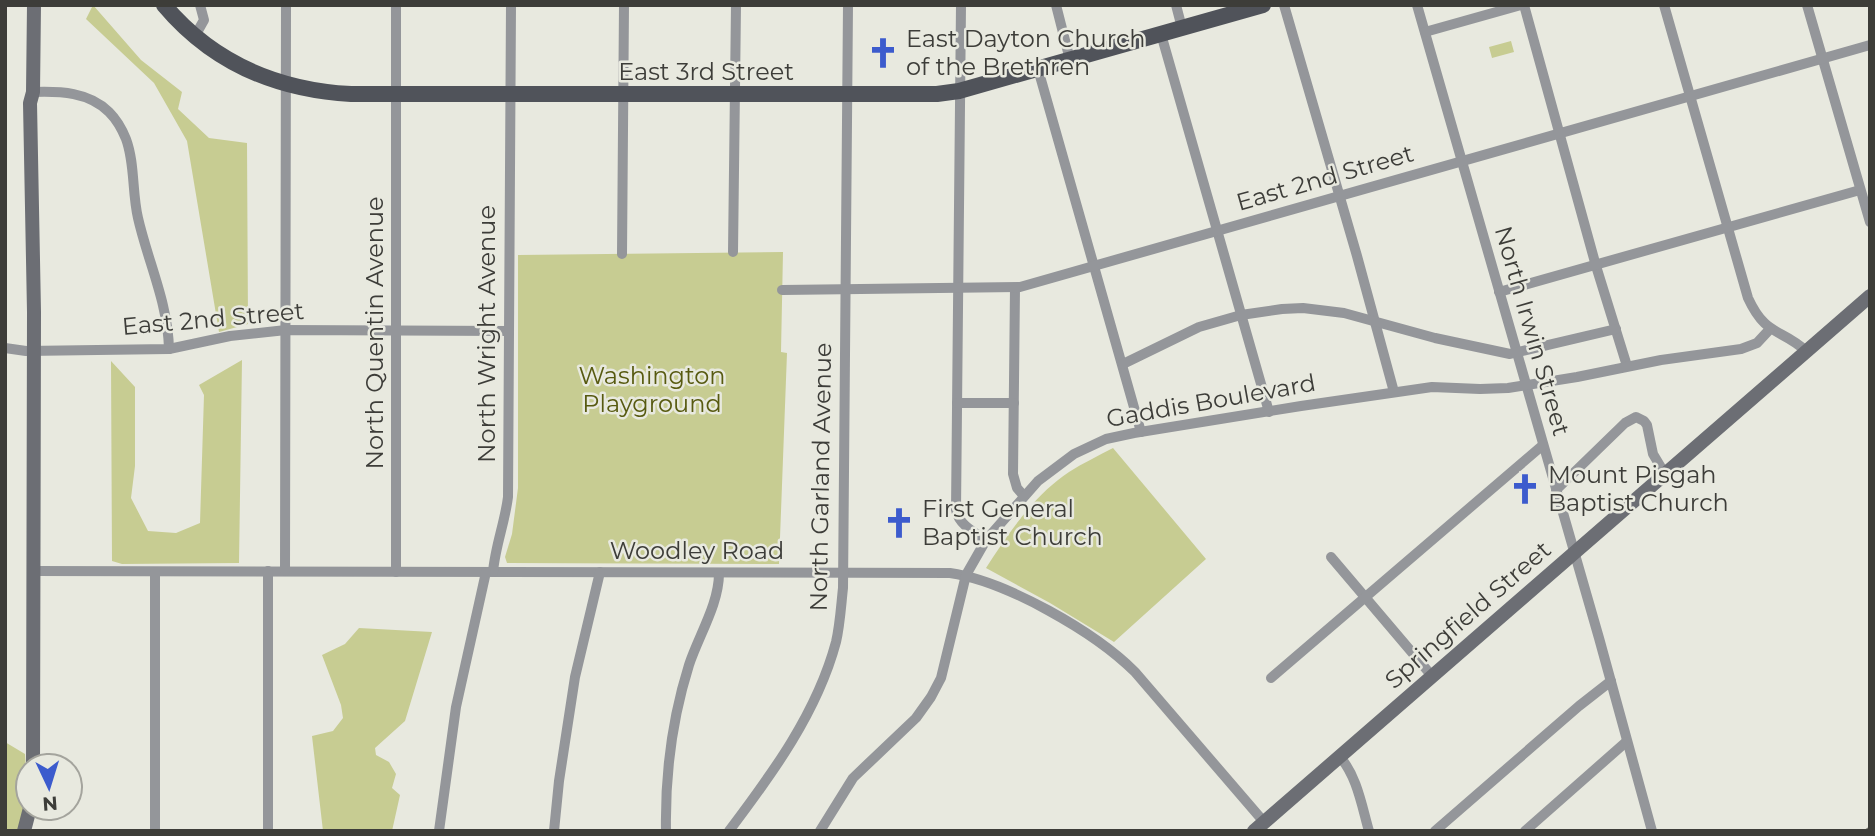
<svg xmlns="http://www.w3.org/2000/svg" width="1875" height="836" font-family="Montserrat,sans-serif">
<rect width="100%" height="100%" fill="#e8e9df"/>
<g fill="#c7cc92">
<path d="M93,5L141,60L182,92L178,109L209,138L247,143L248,324L219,332L187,141L154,83L86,19Z"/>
<path d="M1511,41L1514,52L1492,58L1489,47Z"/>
<path d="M783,252L781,352L787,353L779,564L507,563L505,557L512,534L518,488V255Z"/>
<path d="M242,360L239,563L122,564L112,561L111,361L135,387V466L131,498L148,531L176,533L200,523L204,395L199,385Z"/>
<path d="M1113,448L1206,559L1114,642L1050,603L986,568C1008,534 1034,495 1069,472C1083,463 1098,456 1113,448Z"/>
<path d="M359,628L432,632L405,721L375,748L376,755L389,762L396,774L392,788L400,795L392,831H323L312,736L333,731L343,718L341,705L322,655L345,644Z"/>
<path d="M5,742L25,754L29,816L22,831H5Z"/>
</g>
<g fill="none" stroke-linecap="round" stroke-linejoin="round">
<g stroke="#94969a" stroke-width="10">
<path d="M961,5L956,510C959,525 974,532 986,540"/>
<path d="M1056,5L1070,60"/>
<path d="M1176,5L1182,28"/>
<path d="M1284,5L1357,256L1394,392"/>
<path d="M1417,5L1599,638L1652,831"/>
<path d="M1524,5L1596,266L1627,366"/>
<path d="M1664,5L1748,298C1766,337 1781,328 1806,351"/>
<path d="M1807,5L1870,222"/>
<path d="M1425,32L1521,5"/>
<path d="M1161,34L1269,412"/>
<path d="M195,36L204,20L200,5"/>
<path d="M1038,69L1141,432"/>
<path d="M33,92C60,91 89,92 109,112C116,119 122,129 126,139C135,163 132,193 138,218C148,262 168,303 169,349"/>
<path d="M733,252L736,5"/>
<path d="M622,254L624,5"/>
<path d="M1015,288L1013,474L1017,488L1024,496"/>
<path d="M782,290L1020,287L1870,45"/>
<path d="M1499,292L1860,190"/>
<path d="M5,348L26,351L169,349L230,336L286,330L508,331"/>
<path d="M1123,364L1199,327L1241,315L1282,309L1303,308L1344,313L1435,338L1510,354L1616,329"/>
<path d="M957,403H1014"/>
<path d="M1556,490L1625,423L1636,417L1644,421L1647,425L1653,454L1665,474"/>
<path d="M1331,557L1432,676"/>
<path d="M34,571L950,573C1006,581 1095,632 1135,672L1264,822"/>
<path d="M285,571L286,5"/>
<path d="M396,572V5"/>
<path d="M493,572C495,547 505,522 508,497L511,5"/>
<path d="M1271,678L1543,445"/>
<path d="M1339,756C1357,775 1362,807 1369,831"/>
<path d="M155,831V572"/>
<path d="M268,831V571"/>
<path d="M439,831L456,707L486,572"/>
<path d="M554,831L559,781L575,677L600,572"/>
<path d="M666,831C665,775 672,719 689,665C699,635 719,604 719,573"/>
<path d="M729,831C772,774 817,713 836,642C840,625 841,606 843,588L848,5"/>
<path d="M820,831L853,778L916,718L931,697L941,678L966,575L986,540L1038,481L1074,454L1106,439L1134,433L1301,406L1432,387L1480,389L1508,388L1577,377L1661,360L1741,349L1757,343L1770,329"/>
<path d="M1435,831L1579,706L1611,681"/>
<path d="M1525,831L1626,742"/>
</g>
<g stroke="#6c6e74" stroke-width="14">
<path d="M33,766L34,312L30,103L33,92L34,5"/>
<path d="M24,831L30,808"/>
<path d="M1254,831L1870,296"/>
</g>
<path stroke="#50535a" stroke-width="16" d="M164,5C212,62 277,90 351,94H937L959,91L1263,5"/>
<defs>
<path id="rail" d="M1867,831L1870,829"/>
</defs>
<use href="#rail" stroke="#70716b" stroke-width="5"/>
<use href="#rail" stroke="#e8e9df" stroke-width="2.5" stroke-dasharray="8" stroke-linecap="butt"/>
</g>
<defs>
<symbol id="church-bare" viewBox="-9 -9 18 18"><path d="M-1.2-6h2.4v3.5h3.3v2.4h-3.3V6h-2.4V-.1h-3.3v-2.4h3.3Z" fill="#3c5bcd" stroke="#e8e9df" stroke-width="2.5" paint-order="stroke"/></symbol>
</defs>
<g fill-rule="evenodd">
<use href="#church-bare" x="861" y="31" width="44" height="44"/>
<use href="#church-bare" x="1503" y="467" width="44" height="44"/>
<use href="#church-bare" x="877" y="501" width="44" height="44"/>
</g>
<g text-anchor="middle" stroke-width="5" stroke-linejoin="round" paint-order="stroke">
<g font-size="24" fill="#3d3d39" stroke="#e8e9df" text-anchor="start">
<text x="906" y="47">East Dayton Church<tspan x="906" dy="28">of the Brethren</tspan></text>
<text x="1548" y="483">Mount Pisgah<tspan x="1548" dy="28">Baptist Church</tspan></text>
<text x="922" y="517">First General<tspan x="922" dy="28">Baptist Church</tspan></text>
</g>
<g font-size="24" fill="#3d3d39" stroke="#e8e9df">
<text x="706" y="80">East 3rd Street</text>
<text transform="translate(1325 178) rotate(-16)" y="8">East 2nd Street</text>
<text transform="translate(213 319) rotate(-5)" y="8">East 2nd Street</text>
<text transform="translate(1532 331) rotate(74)" y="8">North Irwin Street</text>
<text transform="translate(375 333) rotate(-90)" y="8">North Quentin Avenue</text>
<text transform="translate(487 334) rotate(-90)" y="8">North Wright Avenue</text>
<text transform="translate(1211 401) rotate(-10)" y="8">Gaddis Boulevard</text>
<text transform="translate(821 477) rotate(-89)" y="8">North Garland Avenue</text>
<text x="697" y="559">Woodley Road</text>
<text transform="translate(1468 615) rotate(-41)" y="8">Springfield Street</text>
</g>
<g font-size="24" fill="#575a10" stroke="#e8e9df">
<text x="652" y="384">Washington<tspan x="652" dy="28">Playground</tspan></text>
</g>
</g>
<rect width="1875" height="836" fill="none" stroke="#3d3d39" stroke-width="14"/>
<g transform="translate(49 787) rotate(176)"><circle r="33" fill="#e8e9df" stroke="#a4a49d" stroke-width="2"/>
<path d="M0-5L12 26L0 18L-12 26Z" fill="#3c5bcd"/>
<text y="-10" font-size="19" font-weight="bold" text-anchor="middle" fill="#3d3d39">N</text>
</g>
</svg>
